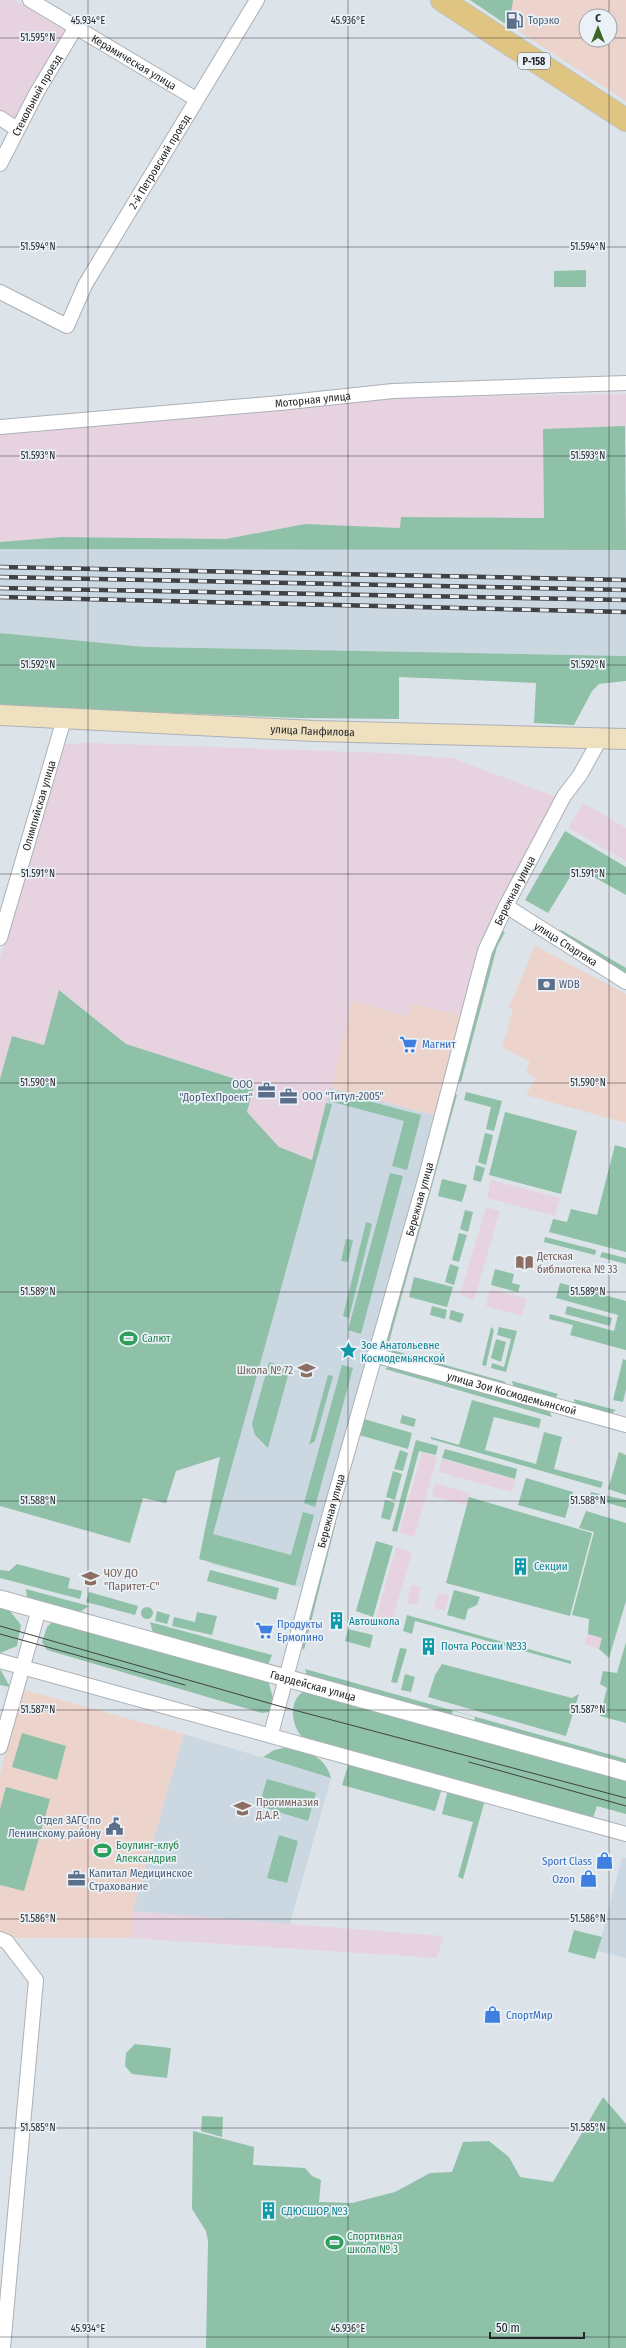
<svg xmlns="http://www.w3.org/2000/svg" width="626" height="2348" font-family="'Fira Sans Condensed',sans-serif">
<rect width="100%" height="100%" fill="#dde4e9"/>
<g fill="#ecd3cb" fill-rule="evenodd">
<path d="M470,0H626V101L531,39ZM586,16H610V40H586Z"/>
<path d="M535,946L626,994V1123L526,1095L536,1078L526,1072L530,1062L502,1047L513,1010L509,1007Z"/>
<path d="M352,1001L407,1016L410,1003L464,1016L437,1116L330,1088Z"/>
<path d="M25,1690L184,1734L133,1911L131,1938H10L0,1932V1775L20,1694Z"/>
</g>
<g fill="#e7d2e0">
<path d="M0,0H14L68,31L17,122L0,112Z"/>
<path d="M626,394V427L544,429V518L401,517L400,528L305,524L226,539L62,537L0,542V435L394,398Z"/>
<path d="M90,743L386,753L452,758L559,798L464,1016L411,1003L408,1016L352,1001L315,1161L279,1147L247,1112L254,1085L126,1044L60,990L44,1045L12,1036L0,1079V958L58,757L64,744Z"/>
<path d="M583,803L626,828V861L568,828Z"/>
<path d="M491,1180L560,1198L555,1216L487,1198Z"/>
<path d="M486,1207L500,1211L474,1300L460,1295Z"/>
<path d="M490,1289L527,1299L522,1316L486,1306Z"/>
<path d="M422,1452L437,1457L414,1537L399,1533Z"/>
<path d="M442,1459L515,1479L512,1492L439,1472Z"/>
<path d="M435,1483L470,1493L467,1505L432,1496Z"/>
<path d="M396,1547L412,1552L391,1625L375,1621Z"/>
<path d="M411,1585L421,1587L417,1605L407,1603Z"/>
<path d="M438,1593L449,1596L445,1611L434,1608Z"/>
<path d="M588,1634L602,1638L599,1649L585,1644Z"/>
<path d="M133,1911L290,1924L443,1936L437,1958L131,1938Z"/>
</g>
<g fill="#cbd8e2">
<path d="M0,549L626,550V656L145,647L0,633Z"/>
<path d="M330,1088L437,1116L387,1284L305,1588L211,1564L215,1548L203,1536L225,1456L315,1161Z"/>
<path d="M184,1734L331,1778L290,1924L133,1911Z"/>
<path d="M622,1857L626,1858V1958L598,1951Z"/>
</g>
<g fill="#8fc0a8">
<path d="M470,0H513L510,21L504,23Z"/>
<path d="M586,270V287H554V271Z"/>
<path d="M625,426L626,550L0,549V542L62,537L226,539L305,524L400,528L401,517L544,518L543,429Z"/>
<path d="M0,633L145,647L626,656V681L599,684L592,691L574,725L534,723L536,683L399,677V719L299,718L0,706Z"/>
<path d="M565,831L626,867V895L576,867L548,913L525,900Z"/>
<path d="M499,930L505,932L497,947L461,1082L457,1081L489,954Z"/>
<path d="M561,930L626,968V978L557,936Z"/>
<path d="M59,990L126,1044L254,1085L247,1112L279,1147L312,1160L326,1103L332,1104L213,1534L291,1555L303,1512L314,1515L295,1586L199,1559L220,1457L176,1471L166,1503L143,1498L130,1543L0,1506V1079L12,1036L44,1045Z"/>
<path d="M331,1091L421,1115L407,1170L392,1166L404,1121L329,1101Z"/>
<path d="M466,1092L502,1101L494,1131L486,1129L491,1107L464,1100Z"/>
<path d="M452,1093L457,1095L389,1342L380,1340Z"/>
<path d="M505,1112L577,1131L561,1194L489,1175Z"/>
<path d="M485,1133L493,1135L486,1165L478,1162Z"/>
<path d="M615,1145L626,1148V1252L549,1232L553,1219L567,1222L571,1209L597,1215Z"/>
<path d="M476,1165L485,1168L481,1182L473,1180Z"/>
<path d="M390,1173L403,1176L361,1334L348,1330Z"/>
<path d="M442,1179L467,1185L462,1202L438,1196Z"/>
<path d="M465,1210L473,1212L468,1232L460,1229Z"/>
<path d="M366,1222L372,1224L349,1318L343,1316Z"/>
<path d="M459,1233L467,1235L459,1262L452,1260Z"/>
<path d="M545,1237L596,1250L595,1255L544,1242Z"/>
<path d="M346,1239L353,1240L348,1262L341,1261Z"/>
<path d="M602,1252L626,1258V1264L600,1257Z"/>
<path d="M450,1264L459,1267L454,1285L445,1282Z"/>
<path d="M495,1269L514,1274L512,1283L520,1285L518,1292L491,1285Z"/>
<path d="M414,1277L453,1287L447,1307L409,1297Z"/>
<path d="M560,1283L626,1301V1350L570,1335L573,1325L549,1319L550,1314L614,1331L618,1315L556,1298Z"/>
<path d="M432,1306L447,1310L445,1319L430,1315Z"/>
<path d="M567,1306L612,1318L610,1326L565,1314Z"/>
<path d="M451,1310L464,1314L461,1323L449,1319Z"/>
<path d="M491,1327L494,1330L486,1366L482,1365Z"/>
<path d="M499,1327L517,1331L506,1372L491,1368L492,1363L504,1367L511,1339L497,1335Z"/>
<path d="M496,1339L506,1342L501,1362L491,1358Z"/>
<path d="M392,1350L506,1382L499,1386L394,1357Z"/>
<path d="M623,1359L626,1360V1389L623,1402L613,1400Z"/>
<path d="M269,1362L290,1368L268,1448L255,1435L252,1424Z"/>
<path d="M392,1364L548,1408L552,1417L385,1369Z"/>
<path d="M342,1365L353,1368L315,1507L304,1503Z"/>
<path d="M328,1375L333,1376L315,1441L309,1445Z"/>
<path d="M512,1381L558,1394L555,1399L514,1388Z"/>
<path d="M574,1399L616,1410L611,1414L575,1404Z"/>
<path d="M472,1400L541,1419L539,1428L494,1417L485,1450L536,1464L544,1432L562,1437L554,1469L603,1482L601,1488L431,1439V1437L459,1445Z"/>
<path d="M402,1415L416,1419L414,1427L400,1423Z"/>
<path d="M364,1419L412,1433L408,1449L359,1435L339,1507L338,1502Z"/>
<path d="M416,1440L438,1446L436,1455L419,1451L397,1532L392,1531Z"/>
<path d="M445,1449L517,1469L515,1479L442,1458Z"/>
<path d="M400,1450L408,1453L403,1471L394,1469Z"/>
<path d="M619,1452L626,1455V1495L608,1489Z"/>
<path d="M393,1471L402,1474L395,1500L386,1497Z"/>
<path d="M526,1478L573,1492L565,1518L518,1505Z"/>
<path d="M591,1492L626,1500V1508L590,1498Z"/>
<path d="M469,1497L592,1533L570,1616L446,1583Z"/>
<path d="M385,1500L395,1503L390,1520L381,1518Z"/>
<path d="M586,1511L626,1523V1601L609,1658L599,1649L602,1638L588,1634L589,1619L572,1615L594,1532L579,1528Z"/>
<path d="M336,1522L304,1650L298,1643L332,1523Z"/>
<path d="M376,1541L393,1546L373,1617L356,1611Z"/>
<path d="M17,1564L70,1578L68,1588L82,1591L80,1599L0,1578V1570L9,1571Z"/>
<path d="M210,1570L279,1588L276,1600L207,1581Z"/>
<path d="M26,1589L89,1606L78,1613L27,1599Z"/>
<path d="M454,1590L480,1597L477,1605L468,1609L465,1620L447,1615Z"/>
<path d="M89,1592L138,1606L135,1615L86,1602Z"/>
<path d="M0,1605L7,1607L21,1625L17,1646L0,1653Z"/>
<circle cx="147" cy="1613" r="6"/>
<path d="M157,1611L170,1615L167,1624L155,1621Z"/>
<path d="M197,1612L217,1616L212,1635L172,1626L174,1617L195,1622Z"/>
<path d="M407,1615L571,1661V1664L415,1621L412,1634L403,1631Z"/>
<path d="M52,1622L268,1680L273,1698L269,1712L262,1713L47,1650L42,1642L47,1627Z"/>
<path d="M150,1622L272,1655L268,1665L153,1633Z"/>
<path d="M348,1629L373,1635L370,1648L345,1641Z"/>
<path d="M626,1642V1723L600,1716L607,1688L600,1684L603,1671L617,1673Z"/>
<path d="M400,1648L407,1649L397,1683L391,1682Z"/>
<path d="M442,1664L572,1698L579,1694L566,1736L428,1697L435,1675Z"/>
<path d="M0,1669L10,1687L0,1685Z"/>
<path d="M305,1669L626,1759V1768L473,1726L475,1717L453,1711L450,1719L308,1679Z"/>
<path d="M405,1674L415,1677L411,1692L401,1690Z"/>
<path d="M304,1691L626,1778V1814L597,1806L592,1821L302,1737C291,1724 288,1701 304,1691Z"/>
<path d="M22,1733L66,1746L57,1780L12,1767Z"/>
<path d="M289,1747C309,1753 325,1756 331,1778L263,1757L274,1750Z"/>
<path d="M349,1762L442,1788L435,1811L342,1785Z"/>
<path d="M267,1779L316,1793L308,1821L259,1806Z"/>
<path d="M6,1787L50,1799L24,1891L0,1885V1809Z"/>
<path d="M448,1790L485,1800L463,1879L458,1877L473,1822L442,1814Z"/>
<path d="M279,1835L298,1841L287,1883L267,1878Z"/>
<path d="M574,1930L602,1937L595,1959L568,1952Z"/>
<path d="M135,2044L171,2048L167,2078L132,2074L125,2066L126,2053Z"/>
<path d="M603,2097L626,2124V2348H206L208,2241L206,2231L192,2209L193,2131L254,2147L253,2165L305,2168L312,2176L321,2180L319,2202L352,2203L395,2192L430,2173L452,2172L463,2142L489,2141L509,2157L520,2177L553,2182Z"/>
<path d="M202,2116L223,2117L222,2137L201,2131Z"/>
</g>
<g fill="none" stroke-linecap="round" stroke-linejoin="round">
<defs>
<g id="minor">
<path id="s1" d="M30,0L196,99"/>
<path d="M0,118L17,129"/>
<path id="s2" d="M0,164L37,92L76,27"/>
<path id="s3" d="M0,292L67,326L85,285L257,0"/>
<path id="s4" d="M0,427L280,403L393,391L626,383"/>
<path id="s5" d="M506,906L626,982"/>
<path id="s6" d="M0,938L64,719"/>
<path id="s7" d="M374,1355L626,1425"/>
<path d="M0,1661L626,1834"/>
<path id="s8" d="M271,1734L329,1517L425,1180L485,951L506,906L564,796L580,775L600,739"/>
<path d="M0,1747L39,1609"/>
<path d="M0,1939L7,1942L36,1980L3,2348"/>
</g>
<g id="tertiary">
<path id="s9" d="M0,1599L626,1772"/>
</g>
<g id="secondary">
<path id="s10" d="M0,715L314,731L626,739"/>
</g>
<path id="primary" d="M442,0L626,120"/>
</defs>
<use href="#minor" stroke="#abb1b7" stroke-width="16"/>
<use href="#tertiary" stroke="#abb1b7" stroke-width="19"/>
<use href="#secondary" stroke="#abb1b7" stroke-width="22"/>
<use href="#primary" stroke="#c1c2c3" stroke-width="24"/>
<use href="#minor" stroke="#fff" stroke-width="14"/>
<use href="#tertiary" stroke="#fff" stroke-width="17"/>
<use href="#secondary" stroke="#efe1c0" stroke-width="20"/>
<use href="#primary" stroke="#dfc482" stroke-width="22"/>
<g stroke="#3f4144" stroke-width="1">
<path d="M0,1626L279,1706L626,1798"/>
<path d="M0,1634L185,1685"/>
<path d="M469,1762L626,1806"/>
</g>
<defs>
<g id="rail">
<path d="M0,567L626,580"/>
<path d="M0,577L626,590"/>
<path d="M0,588L626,600"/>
<path d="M0,597L626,612"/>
</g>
</defs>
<use href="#rail" stroke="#3f4144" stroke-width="4.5"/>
<use href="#rail" stroke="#eaf1f7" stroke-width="3" stroke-dasharray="9" stroke-linecap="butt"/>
</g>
<path fill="none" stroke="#232527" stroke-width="1" stroke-opacity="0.45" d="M88,0V2348M348,0V2348M609,0V16M0,38H586M610,38H626M609,40V2348M0,247H626M0,456H626M0,665H626M0,874H626M0,1083H626M0,1292H626M0,1501H626M0,1710H626M0,1919H626M0,2128H626M0,2337H626"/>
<defs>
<symbol id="fuel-bare" viewBox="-9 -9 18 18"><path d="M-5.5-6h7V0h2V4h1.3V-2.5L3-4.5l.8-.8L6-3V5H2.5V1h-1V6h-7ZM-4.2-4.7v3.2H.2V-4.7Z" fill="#5c6f8a" stroke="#eaf1f7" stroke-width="2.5" paint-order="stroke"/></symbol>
<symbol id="bank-bare" viewBox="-9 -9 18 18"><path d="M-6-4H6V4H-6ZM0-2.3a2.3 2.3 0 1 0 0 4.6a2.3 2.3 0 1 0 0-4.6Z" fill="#5c6f8a" stroke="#eaf1f7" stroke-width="2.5" paint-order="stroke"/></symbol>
<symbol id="supermarket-bare" viewBox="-9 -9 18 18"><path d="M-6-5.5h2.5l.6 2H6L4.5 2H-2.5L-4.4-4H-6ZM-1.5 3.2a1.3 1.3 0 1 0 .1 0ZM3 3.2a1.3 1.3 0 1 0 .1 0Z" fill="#3f7fe0" stroke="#eaf1f7" stroke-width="2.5" paint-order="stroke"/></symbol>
<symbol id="office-bare" viewBox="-9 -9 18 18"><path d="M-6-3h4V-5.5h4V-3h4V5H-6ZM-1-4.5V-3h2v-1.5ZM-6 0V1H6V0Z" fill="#5c6f8a" stroke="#eaf1f7" stroke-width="2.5" paint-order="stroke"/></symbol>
<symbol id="library-bare" viewBox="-9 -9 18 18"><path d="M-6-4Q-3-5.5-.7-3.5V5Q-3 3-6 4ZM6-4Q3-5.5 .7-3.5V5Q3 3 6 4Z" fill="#8d6e63" stroke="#eaf1f7" stroke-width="2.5" paint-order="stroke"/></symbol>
<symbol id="stadium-bare" viewBox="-9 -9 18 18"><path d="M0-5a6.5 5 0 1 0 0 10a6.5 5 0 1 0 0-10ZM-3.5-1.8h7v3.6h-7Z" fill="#2e9e5b" stroke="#eaf1f7" stroke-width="2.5" paint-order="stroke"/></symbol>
<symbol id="sight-bare" viewBox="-9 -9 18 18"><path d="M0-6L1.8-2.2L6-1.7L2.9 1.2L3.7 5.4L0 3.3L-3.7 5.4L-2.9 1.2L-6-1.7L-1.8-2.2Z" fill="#0f9aa8" stroke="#eaf1f7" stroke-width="2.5" paint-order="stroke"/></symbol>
<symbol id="school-bare" viewBox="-9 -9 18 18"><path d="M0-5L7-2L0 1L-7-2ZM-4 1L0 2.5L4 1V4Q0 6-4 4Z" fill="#8d6e63" stroke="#eaf1f7" stroke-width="2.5" paint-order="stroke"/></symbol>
<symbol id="building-bare" viewBox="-9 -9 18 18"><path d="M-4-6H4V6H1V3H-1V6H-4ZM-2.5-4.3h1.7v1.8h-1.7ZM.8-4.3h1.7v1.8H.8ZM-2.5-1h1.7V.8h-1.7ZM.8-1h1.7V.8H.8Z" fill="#0f9aa8" stroke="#eaf1f7" stroke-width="2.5" paint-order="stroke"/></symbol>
<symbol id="civic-bare" viewBox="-9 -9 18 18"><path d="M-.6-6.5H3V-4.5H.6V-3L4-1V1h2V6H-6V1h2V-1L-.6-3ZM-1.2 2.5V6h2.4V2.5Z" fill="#5c6f8a" stroke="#eaf1f7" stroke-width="2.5" paint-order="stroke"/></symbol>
<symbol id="shop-bare" viewBox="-9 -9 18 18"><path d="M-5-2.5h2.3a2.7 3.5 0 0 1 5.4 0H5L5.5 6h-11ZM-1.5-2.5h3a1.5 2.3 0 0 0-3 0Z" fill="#3f7fe0" stroke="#eaf1f7" stroke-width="2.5" paint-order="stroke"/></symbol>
</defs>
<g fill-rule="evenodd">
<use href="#fuel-bare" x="502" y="8" width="25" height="25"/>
<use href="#bank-bare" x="534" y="972" width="25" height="25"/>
<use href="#supermarket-bare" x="396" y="1032" width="25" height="25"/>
<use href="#office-bare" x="254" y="1078" width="25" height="25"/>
<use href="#office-bare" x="276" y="1084" width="25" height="25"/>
<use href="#library-bare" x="512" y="1250" width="25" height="25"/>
<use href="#stadium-bare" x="116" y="1326" width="25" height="25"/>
<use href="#sight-bare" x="336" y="1338" width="25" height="25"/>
<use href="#school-bare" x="294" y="1358" width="25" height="25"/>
<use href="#building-bare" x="508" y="1554" width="25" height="25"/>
<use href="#school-bare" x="78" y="1566" width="25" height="25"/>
<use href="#building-bare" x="324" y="1608" width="25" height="25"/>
<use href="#supermarket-bare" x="252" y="1618" width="25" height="25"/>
<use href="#building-bare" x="416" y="1634" width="25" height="25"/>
<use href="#school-bare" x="230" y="1796" width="25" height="25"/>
<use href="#civic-bare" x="102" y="1814" width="25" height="25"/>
<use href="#stadium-bare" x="90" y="1838" width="25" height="25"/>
<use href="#shop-bare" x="592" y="1848" width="25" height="25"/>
<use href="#office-bare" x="64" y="1866" width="25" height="25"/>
<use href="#shop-bare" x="576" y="1866" width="25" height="25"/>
<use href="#shop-bare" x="480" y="2002" width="25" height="25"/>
<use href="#building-bare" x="256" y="2198" width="25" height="25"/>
<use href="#stadium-bare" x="322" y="2230" width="25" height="25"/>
</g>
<g text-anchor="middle" stroke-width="3.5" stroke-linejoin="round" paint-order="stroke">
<rect fill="#eaf1f7" stroke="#5f6265" stroke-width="1" x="518" y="53" width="32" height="16" rx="3"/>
<g font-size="10" font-weight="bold" fill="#232527">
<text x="534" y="65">Р-158</text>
</g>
<g font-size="11" fill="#4e5e75" stroke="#eaf1f7" text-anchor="start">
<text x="528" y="24">Торэко</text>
<text x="559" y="988">WDB</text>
<text x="253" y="1088" text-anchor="end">ООО<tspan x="253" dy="13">"ДорТехПроект"</tspan></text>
<text x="302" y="1100">ООО "Титул-2005"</text>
<text x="101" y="1824" text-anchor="end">Отдел ЗАГС по<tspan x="101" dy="13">Ленинскому району</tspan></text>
<text x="89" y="1877">Капитал Медицинское<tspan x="89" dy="13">Страхование</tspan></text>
</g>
<g font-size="11" fill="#232527" stroke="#eaf1f7">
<text dy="4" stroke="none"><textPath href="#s1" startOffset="121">Керамическая улица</textPath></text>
<text dy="4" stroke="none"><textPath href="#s2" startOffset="78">Стекольный проезд</textPath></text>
<text dy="4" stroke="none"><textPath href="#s3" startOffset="264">2-й Петровский проезд</textPath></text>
<text dy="4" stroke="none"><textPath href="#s4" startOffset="314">Моторная улица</textPath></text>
<text dy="4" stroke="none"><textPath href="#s10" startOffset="313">улица Панфилова</textPath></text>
<text dy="4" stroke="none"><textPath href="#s6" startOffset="138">Олимпийская улица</textPath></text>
<text dy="4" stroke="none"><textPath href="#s8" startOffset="879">Бережная улица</textPath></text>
<text dy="4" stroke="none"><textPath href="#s5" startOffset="71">улица Спартака</textPath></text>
<text dy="4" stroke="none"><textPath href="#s8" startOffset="555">Бережная улица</textPath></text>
<text dy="4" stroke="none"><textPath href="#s7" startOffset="143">улица Зои Космодемьянской</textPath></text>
<text dy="4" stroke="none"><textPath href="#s8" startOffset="231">Бережная улица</textPath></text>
<text dy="4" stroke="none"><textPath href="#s9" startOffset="325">Гвардейская улица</textPath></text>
</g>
<g font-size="11" fill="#366cbe" stroke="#eaf1f7" text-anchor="start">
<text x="422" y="1048">Магнит</text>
<text x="277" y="1628">Продукты<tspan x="277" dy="13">Ермолино</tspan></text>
<text x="592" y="1865" text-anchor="end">Sport Class</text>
<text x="575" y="1883" text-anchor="end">Ozon</text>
<text x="506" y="2019">СпортМир</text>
</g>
<g font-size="11" fill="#785e54" stroke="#eaf1f7" text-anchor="start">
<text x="537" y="1260">Детская<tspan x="537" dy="13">библиотека № 33</tspan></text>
<text x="293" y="1374" text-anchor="end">Школа № 72</text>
<text x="104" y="1577">ЧОУ ДО<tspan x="104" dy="13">"Паритет-С"</tspan></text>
<text x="256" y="1806">Прогимназия<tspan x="256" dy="13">Д.А.Р.</tspan></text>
</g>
<g font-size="11" fill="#27864d" stroke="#eaf1f7" text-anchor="start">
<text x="142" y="1342">Салют</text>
<text x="116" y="1849">Боулинг-клуб<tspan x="116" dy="13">Александрия</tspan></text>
<text x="347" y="2240">Спортивная<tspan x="347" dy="13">школа № 3</tspan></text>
</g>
<g font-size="11" fill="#0d838f" stroke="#eaf1f7" text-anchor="start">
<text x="361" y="1349">Зое Анатольевне<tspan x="361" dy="13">Космодемьянской</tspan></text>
<text x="534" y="1570">Секции</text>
<text x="349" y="1625">Автошкола</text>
<text x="441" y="1650">Почта России №33</text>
<text x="281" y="2215">СДЮСШОР №3</text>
</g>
</g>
<g font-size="10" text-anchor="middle" fill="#232527" stroke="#eaf1f7" stroke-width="3.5" stroke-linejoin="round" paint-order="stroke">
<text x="88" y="24">45.934°E</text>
<text x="348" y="24">45.936°E</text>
<text x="38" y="41">51.595°N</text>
<text x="38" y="250">51.594°N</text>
<text x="588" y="250">51.594°N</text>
<text x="38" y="459">51.593°N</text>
<text x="588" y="459">51.593°N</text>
<text x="38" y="668">51.592°N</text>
<text x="588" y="668">51.592°N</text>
<text x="38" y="877">51.591°N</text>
<text x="588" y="877">51.591°N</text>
<text x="38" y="1086">51.590°N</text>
<text x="588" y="1086">51.590°N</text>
<text x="38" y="1295">51.589°N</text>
<text x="588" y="1295">51.589°N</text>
<text x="38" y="1504">51.588°N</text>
<text x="588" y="1504">51.588°N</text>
<text x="38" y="1713">51.587°N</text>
<text x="588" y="1713">51.587°N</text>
<text x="38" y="1922">51.586°N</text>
<text x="588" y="1922">51.586°N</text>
<text x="38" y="2131">51.585°N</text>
<text x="588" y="2131">51.585°N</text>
<text x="88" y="2332">45.934°E</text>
<text x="348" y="2332">45.936°E</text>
</g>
<g transform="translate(598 28)"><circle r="19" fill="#eaf1f7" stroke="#9a9fa4"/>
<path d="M0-3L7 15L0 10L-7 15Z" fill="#3b6725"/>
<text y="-6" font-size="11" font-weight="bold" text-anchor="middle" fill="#232527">С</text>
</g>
<path d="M490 2332v6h94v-6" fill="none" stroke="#232527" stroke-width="2"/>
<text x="496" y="2332" font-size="12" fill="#232527" stroke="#eaf1f7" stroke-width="3" paint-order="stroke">50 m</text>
</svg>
